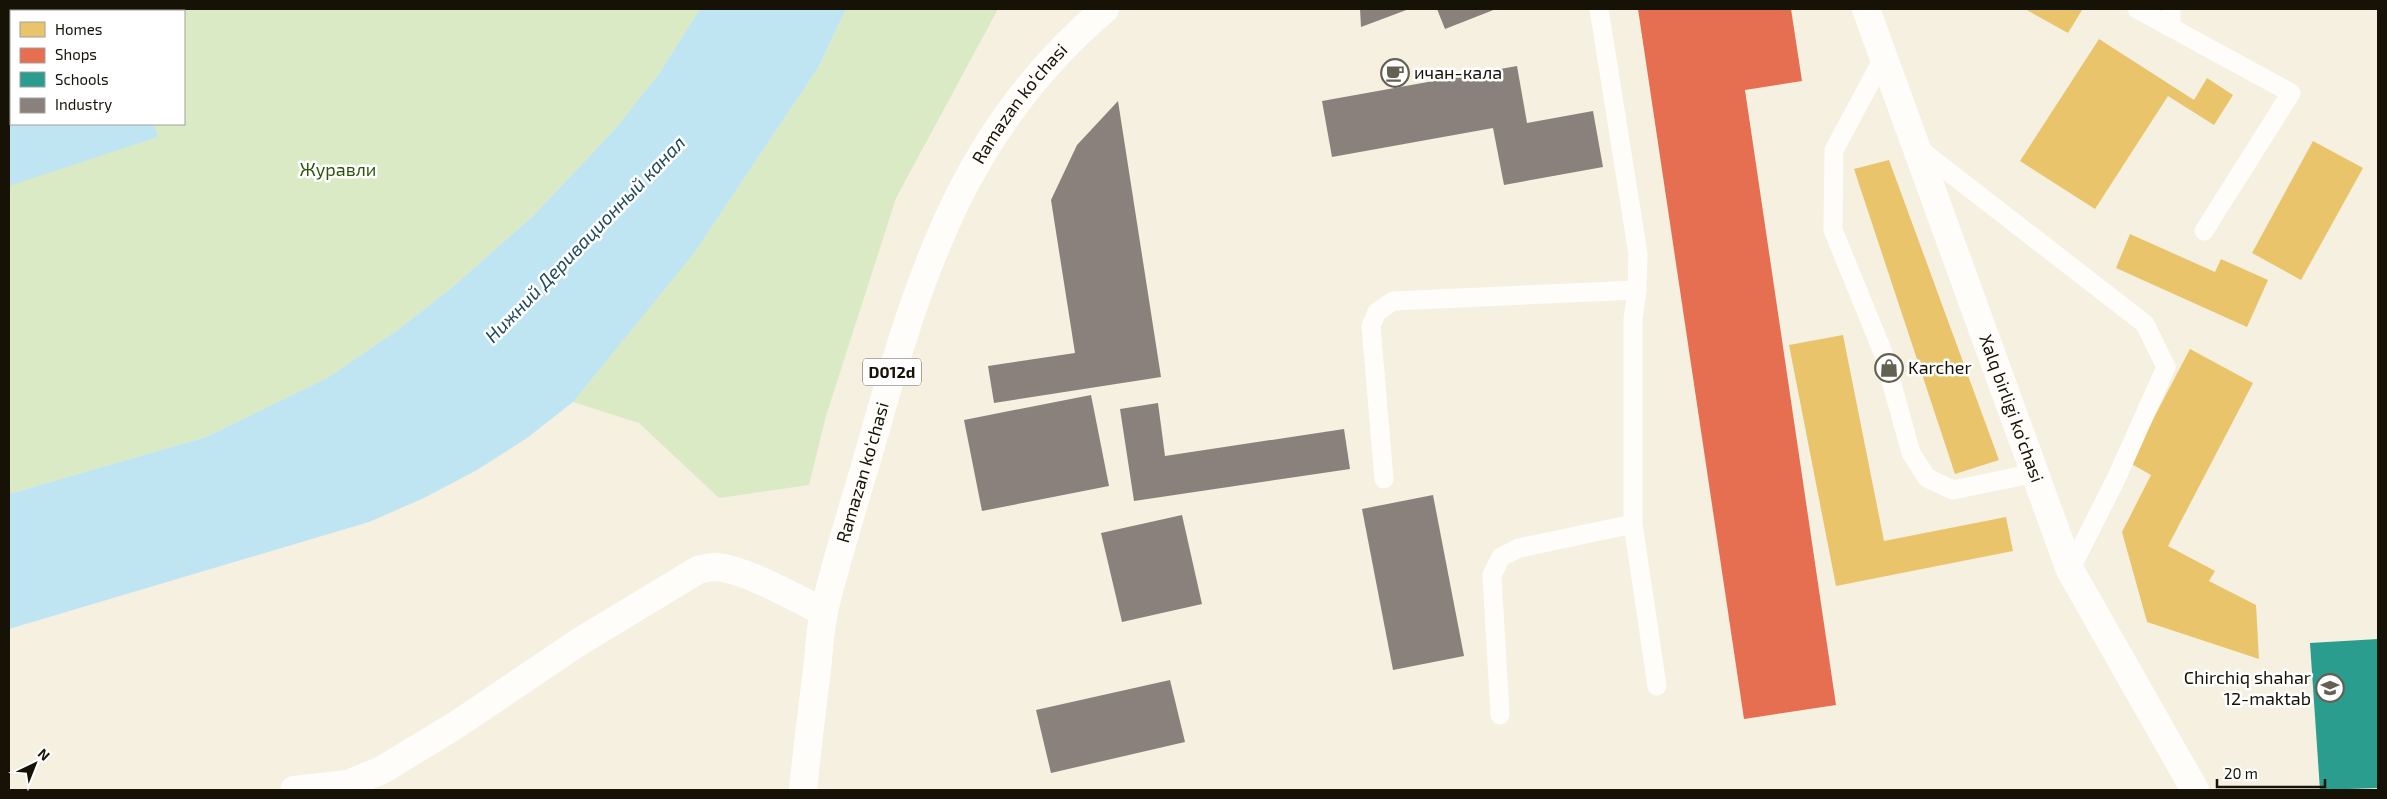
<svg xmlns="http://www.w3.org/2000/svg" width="2387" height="799" font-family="'Exo 2',sans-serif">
<rect width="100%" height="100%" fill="#f5f0e0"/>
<g fill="#d9eac5" fill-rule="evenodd">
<path d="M9,9H700L658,75L615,129L533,216L450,289L399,329L327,378L206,437L9,494ZM11,11H184V124H11Z"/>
<path d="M846,9H998L896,198L826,416L809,485L719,498L639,423L573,402L699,245L818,68Z"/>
</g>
<g fill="#c0e5f2">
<path d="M700,9H846L818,68L694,253L573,402L527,438L477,470L424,498L369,522L9,629V494L206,437L327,378L399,329L450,289L533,216L615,129L658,75Z"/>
<path d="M11,109V124H154L158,137L9,186V110Z"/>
</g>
<g fill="#e9c46a">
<path d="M2025,9H2081L2082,10L2068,33Z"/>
<path d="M2099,39L2194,100L2207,78L2233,95L2214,125L2168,96L2095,209L2020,161Z"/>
<path d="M2313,141L2363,168L2301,280L2252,253Z"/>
<path d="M1889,160L1999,460L1955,474L1854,169Z"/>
<path d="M2130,234L2215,272L2221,259L2268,280L2247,327L2116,268Z"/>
<path d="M1843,335L1884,541L2006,517L2013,551L1836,586L1789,345Z"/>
<path d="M2190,349L2253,383L2168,546L2215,571L2209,581L2256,605L2259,659L2147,622L2122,532L2151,475L2130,463Z"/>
</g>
<path fill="#e76f51" d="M1638,9H1791L1802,81L1745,90L1836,705L1744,719Z"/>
<path fill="#2a9d8f" d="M2378,639V788L2320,790L2310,643Z"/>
<g fill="#8a817c">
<path d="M1360,9H1409L1361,27Z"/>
<path d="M1437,9H1496L1445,29Z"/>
<path d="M1517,66L1527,123L1593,111L1603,167L1504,185L1493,128L1332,157L1322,101Z"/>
<path d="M1118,101L1161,377L994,403L988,366L1075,353L1051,200L1077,145Z"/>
<path d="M1091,395L1109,486L982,511L964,420Z"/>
<path d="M1158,403L1165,456L1344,429L1350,469L1134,501L1120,409Z"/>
<path d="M1433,495L1464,656L1393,670L1362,509Z"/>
<path d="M1182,515L1202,604L1122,622L1101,533Z"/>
<path d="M1170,680L1185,742L1051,773L1036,710Z"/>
</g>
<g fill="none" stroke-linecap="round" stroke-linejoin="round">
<g stroke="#fefdfa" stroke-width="19">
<path d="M1599,9L1638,254L1637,290L1633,319V524L1657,686"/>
<path d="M2137,9L2291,93L2204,231"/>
<path d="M2171,27V9"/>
<path d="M1884,57L1834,150L1833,230L1884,355L1911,453L1927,478L1953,490L2035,473"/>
<path d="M1918,148L2145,324L2166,367L2116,479L2070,570"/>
<path d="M1384,479L1371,326L1377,312L1393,301L1637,290"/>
<path d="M1500,715L1492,575L1501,557L1519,548L1633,524"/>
</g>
<g stroke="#fefdfa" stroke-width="28">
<path id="s1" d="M1866,9L2070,570L2195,790"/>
<path d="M294,790L348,784L382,770L456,725L579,642L698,570C703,569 709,567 714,567C742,567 797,599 824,612"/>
</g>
<path stroke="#fefdfa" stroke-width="28" id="s2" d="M803,790C807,750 812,710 817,670C819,651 820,630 824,611C839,549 859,489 876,428C923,263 969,124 1105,9"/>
</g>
<defs>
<symbol id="cafe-ring" viewBox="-11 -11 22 22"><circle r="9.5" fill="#fff" stroke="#646052" stroke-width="1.5"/><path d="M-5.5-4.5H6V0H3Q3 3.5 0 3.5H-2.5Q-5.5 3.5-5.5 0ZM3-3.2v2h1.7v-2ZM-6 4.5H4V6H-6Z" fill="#646052"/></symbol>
<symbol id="shop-ring" viewBox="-11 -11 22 22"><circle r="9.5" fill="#fff" stroke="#646052" stroke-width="1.5"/><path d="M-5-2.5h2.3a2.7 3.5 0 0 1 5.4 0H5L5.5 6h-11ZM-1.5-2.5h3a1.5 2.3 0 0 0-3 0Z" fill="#646052"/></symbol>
<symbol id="school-ring" viewBox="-11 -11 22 22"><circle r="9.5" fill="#fff" stroke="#646052" stroke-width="1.5"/><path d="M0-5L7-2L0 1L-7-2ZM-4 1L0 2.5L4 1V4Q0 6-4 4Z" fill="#646052"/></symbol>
</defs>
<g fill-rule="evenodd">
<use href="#cafe-ring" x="1379" y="57" width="32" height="32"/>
<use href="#shop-ring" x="1873" y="352" width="32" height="32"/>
<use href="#school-ring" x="2314" y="672" width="32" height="32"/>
</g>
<g text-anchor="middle" stroke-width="5" stroke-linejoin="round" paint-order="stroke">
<rect fill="#fff" stroke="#5c5951" stroke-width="1" x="863" y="358.5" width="58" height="27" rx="4"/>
<g font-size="16" font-weight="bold" fill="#161206">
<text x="892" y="378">D012d</text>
</g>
<g font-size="18" fill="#161206" stroke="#fff" text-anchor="start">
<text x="1414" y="79">ичан-кала</text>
<text x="1908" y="374">Karcher</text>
<text x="2311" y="684" text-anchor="end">Chirchiq shahar<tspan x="2311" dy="21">12-maktab</tspan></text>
</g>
<g font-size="18" fill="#161206" stroke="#fff">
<text dy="6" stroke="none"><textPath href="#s2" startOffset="728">Ramazan ko‘chasi</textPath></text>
<text dy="6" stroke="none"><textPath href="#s1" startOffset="425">Xalq birligi ko‘chasi</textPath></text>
<text dy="6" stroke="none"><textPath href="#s2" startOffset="324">Ramazan ko‘chasi</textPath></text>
</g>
<g font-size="18" fill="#2c5509" stroke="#fff">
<text x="338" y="176">Журавли</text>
</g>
<g font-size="19" font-style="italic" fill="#1f4a5c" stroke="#fff">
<text transform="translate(585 239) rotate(-46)" y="7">Нижний Деривационный канал</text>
</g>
</g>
<rect width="2387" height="799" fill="none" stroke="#161206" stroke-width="20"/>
<rect x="10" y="10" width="175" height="115" fill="#ffffff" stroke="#a2a09b"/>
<rect x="20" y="22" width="25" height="15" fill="#e9c46a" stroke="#a2a09b"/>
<text x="55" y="35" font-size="15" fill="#161206">Homes</text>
<rect x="20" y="48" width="25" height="15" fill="#e76f51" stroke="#a2a09b"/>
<text x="55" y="60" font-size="15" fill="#161206">Shops</text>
<rect x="20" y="72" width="25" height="15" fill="#2a9d8f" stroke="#a2a09b"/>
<text x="55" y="85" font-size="15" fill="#161206">Schools</text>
<rect x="20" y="98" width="25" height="15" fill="#8a817c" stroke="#a2a09b"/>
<text x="55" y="110" font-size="15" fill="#161206">Industry</text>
<g transform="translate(35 764) rotate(43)" stroke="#ffffff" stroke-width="4" paint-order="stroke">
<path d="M0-4L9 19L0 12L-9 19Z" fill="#161206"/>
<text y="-8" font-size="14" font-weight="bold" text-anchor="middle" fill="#161206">N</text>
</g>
<path d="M2217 779v8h108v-8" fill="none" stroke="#161206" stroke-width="2.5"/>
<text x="2224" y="779" font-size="15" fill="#161206" stroke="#ffffff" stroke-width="4" paint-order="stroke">20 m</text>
</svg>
